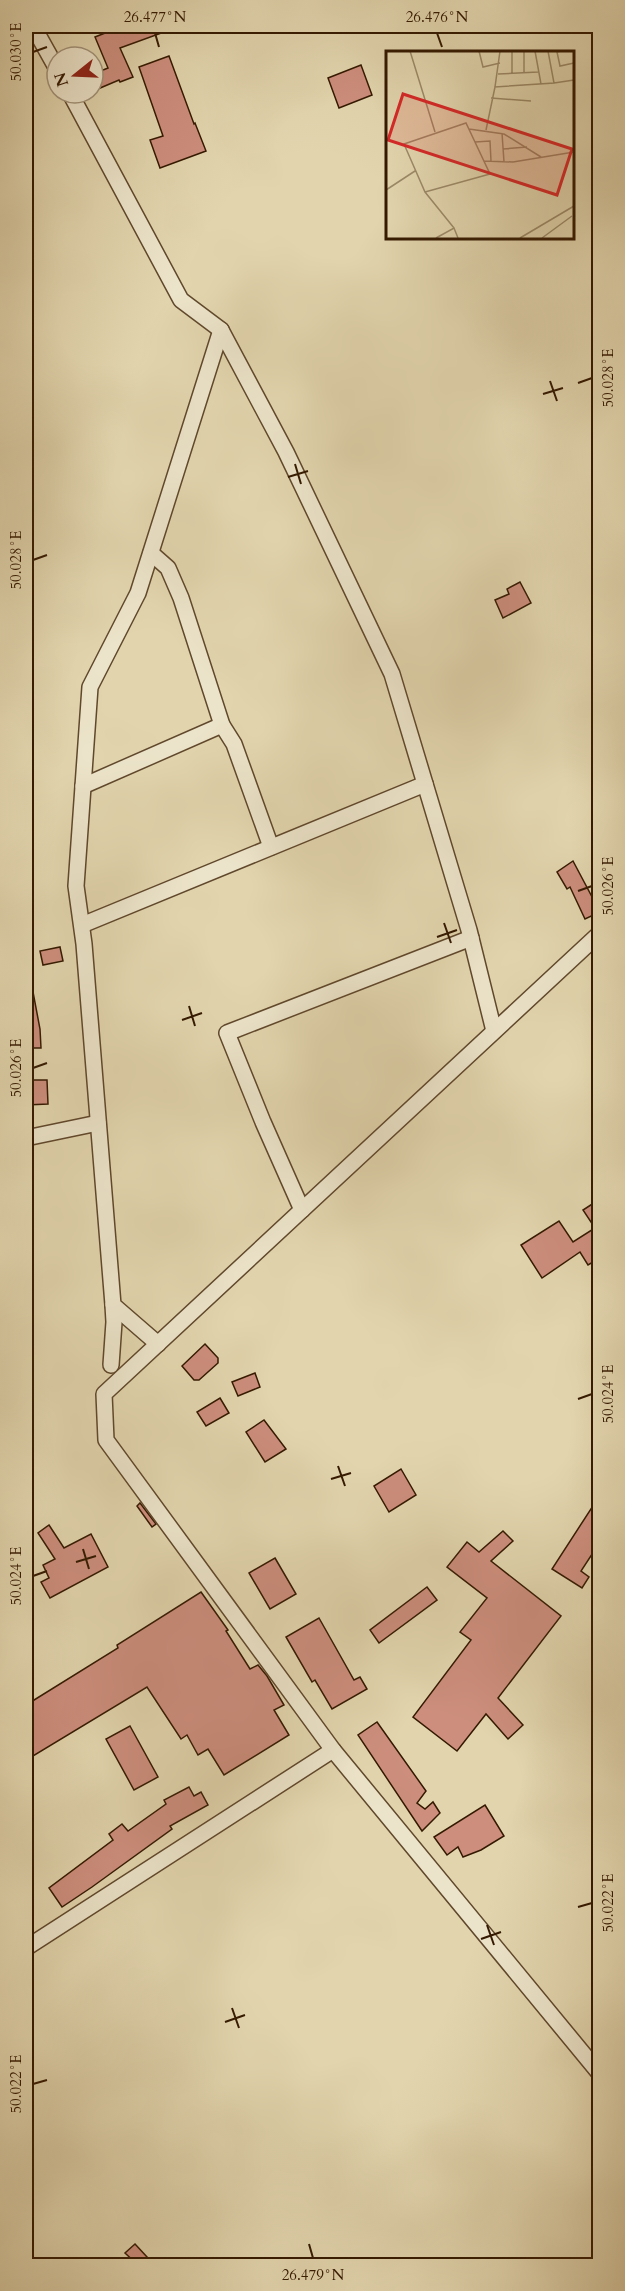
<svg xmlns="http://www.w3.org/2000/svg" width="625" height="2291" font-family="Cardo,serif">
<rect width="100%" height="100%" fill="#e2d5ae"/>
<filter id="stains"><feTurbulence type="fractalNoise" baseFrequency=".00333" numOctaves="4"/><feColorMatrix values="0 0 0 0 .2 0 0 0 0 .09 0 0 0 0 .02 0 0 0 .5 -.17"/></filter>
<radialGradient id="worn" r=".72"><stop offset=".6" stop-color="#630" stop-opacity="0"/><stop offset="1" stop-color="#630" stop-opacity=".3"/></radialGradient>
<g fill="#cd8e7d" stroke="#341900" stroke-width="1.5">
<path d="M118,26H177L178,27L120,48L133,77L120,82L119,80L93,91V74L108,68L95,37L118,28Z"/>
<path d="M169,56L194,124L195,123L206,151L160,168L150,140L163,136L139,67Z"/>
<path d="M361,65L372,95L339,108L328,78Z"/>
<path d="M520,582L531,603L503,618L495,600L509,594L507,589Z"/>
<path d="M573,861L600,912L585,919L570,887L567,889L557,872Z"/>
<path d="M60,947L63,961L43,965L40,951Z"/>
<path d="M33,992L40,1029L41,1048H27L26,993Z"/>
<path d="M26,1080H47L48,1104L26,1105Z"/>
<path d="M600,1199V1258L588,1265L580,1252L542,1278L521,1245L559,1221L573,1242L595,1228L583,1210Z"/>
<path d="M205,1344L218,1358V1363L199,1380H194L182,1366Z"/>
<path d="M255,1373L260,1387L238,1396L232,1382Z"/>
<path d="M220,1398L229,1413L206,1426L197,1412Z"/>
<path d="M264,1420L286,1449L265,1462L246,1432Z"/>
<path d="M401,1469L416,1495L389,1512L374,1486Z"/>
<path d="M600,1495V1542L581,1571L589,1577L582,1588L552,1569Z"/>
<path d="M140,1503L156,1524L152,1527L137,1506Z"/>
<path d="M49,1525L64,1548L91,1534L108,1567L50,1598L41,1582L49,1578L43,1565L55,1559L38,1533Z"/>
<path d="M503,1531L513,1541L491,1561L561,1616L498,1698L523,1725L508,1739L486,1714L457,1751L413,1717L471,1640L460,1632L487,1598L447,1567L467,1542L479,1552Z"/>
<path d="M275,1558L296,1594L270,1609L249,1573Z"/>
<path d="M427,1587L437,1600L379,1643L370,1630Z"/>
<path d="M201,1592L228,1630L226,1631L250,1669L258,1665L267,1676L284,1705L274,1710L289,1735L224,1775L208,1749L198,1755L187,1735L181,1739L147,1687L33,1756L26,1744V1705L118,1648L117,1645Z"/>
<path d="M319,1618L354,1680L360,1677L367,1689L332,1709L315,1680L312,1682L286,1637Z"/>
<path d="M377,1722L426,1791L417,1803L425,1809L433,1802L440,1813L422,1831L358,1735Z"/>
<path d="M130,1726L158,1777L134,1790L106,1739Z"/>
<path d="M189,1787L194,1796L201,1792L208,1805L170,1826L172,1829L92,1887L62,1907L49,1888L113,1840L109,1834L122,1824L128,1831L166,1804L164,1800Z"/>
<path d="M485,1805L504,1836L481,1850L463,1857L458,1847L447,1855L434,1837Z"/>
<path d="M135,2244L147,2257L138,2265L125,2253Z"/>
</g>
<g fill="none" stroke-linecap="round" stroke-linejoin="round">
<defs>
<g id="street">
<path d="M33,26L57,69"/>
<path d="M70,93L181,300L221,330L286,452L392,674L469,930L494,1031"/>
<path d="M151,553L168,568L181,598L222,725L234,744L271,847"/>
<path d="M83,786L222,725"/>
<path d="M82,925L425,784"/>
<path d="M600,933L104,1394L106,1440L333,1750L600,2074"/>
<path d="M26,1138L98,1123"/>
<path d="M302,1210L263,1122L227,1033L471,938"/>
<path d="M158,1344L113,1305L84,944L76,886L90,687L138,593L221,330"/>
<path d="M111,1365L114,1322L113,1305"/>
<path d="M26,1948L333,1750"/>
</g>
</defs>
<use href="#street" stroke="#60482c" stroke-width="18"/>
<use href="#street" stroke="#ece4ca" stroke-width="15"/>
</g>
<path fill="none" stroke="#341900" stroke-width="2" d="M155,33L159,47M437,33L442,47M33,52L47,47M550,381L557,401M578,383L592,378M543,394L563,388M295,464L301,484M288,477L308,471M33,560L47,555M578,891L592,886M444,923L451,943M437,937L457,930M189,1006L195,1026M182,1020L202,1013M33,1068L47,1063M578,1399L592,1394M338,1466L345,1486M331,1479L351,1473M83,1549L89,1569M76,1562L96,1556M33,1576L47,1571M578,1907L592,1903M487,1925L494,1945M481,1939L501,1932M232,2008L239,2028M225,2022L245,2015M33,2084L47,2080M309,2244L313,2258"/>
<g transform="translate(386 51)">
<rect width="188" height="188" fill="#e2d5ae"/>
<path fill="none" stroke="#9c8a68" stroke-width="1.5" d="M24,0L49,81M93,0L97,16L114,12M114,0L109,36L168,32L162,0M126,0V22M138,0V21M149,0L155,33M175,0L171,1L174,15L188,12M112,23L152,21M168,32L188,29M105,47L145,50M83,78L118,83L155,106M100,79L109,36M116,82L118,111M89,91L104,90L105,110M117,98L141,96M98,110L127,111L188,101M0,139L29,120M39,141L104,123L80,72L18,93L39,141L68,177M50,187L68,177L72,187M134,187L188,155M156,187L186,165"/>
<path fill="#d62828" fill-opacity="0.15" stroke="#d62828" stroke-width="3" d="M17,43L186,98L171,144L2,89Z"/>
<rect width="188" height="188" fill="none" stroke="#341900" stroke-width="3"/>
</g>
<rect width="625" height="2291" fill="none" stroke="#e2d5ae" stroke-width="66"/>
<g transform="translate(75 75) rotate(252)"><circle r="28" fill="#ece4ca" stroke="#a29379" stroke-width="1.5"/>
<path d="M0-4.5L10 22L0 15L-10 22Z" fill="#8f2418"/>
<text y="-9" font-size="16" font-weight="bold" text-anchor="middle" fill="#341900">N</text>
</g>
<rect x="33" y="33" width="559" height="2225" fill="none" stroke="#341900" stroke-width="2"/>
<g font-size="15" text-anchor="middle" fill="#341900">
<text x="155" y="22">26.477°N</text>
<text x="437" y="22">26.476°N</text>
<text transform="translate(16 52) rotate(-90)" y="5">50.030°E</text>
<text transform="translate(608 378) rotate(-90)" y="5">50.028°E</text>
<text transform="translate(16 560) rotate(-90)" y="5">50.028°E</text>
<text transform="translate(608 886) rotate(-90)" y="5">50.026°E</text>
<text transform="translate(16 1068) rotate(-90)" y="5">50.026°E</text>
<text transform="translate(608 1394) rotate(-90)" y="5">50.024°E</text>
<text transform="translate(16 1576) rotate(-90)" y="5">50.024°E</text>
<text transform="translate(608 1903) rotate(-90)" y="5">50.022°E</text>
<text transform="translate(16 2084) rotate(-90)" y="5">50.022°E</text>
<text x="313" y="2280">26.479°N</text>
</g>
<rect width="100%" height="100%" filter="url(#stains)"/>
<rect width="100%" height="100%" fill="url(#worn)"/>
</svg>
